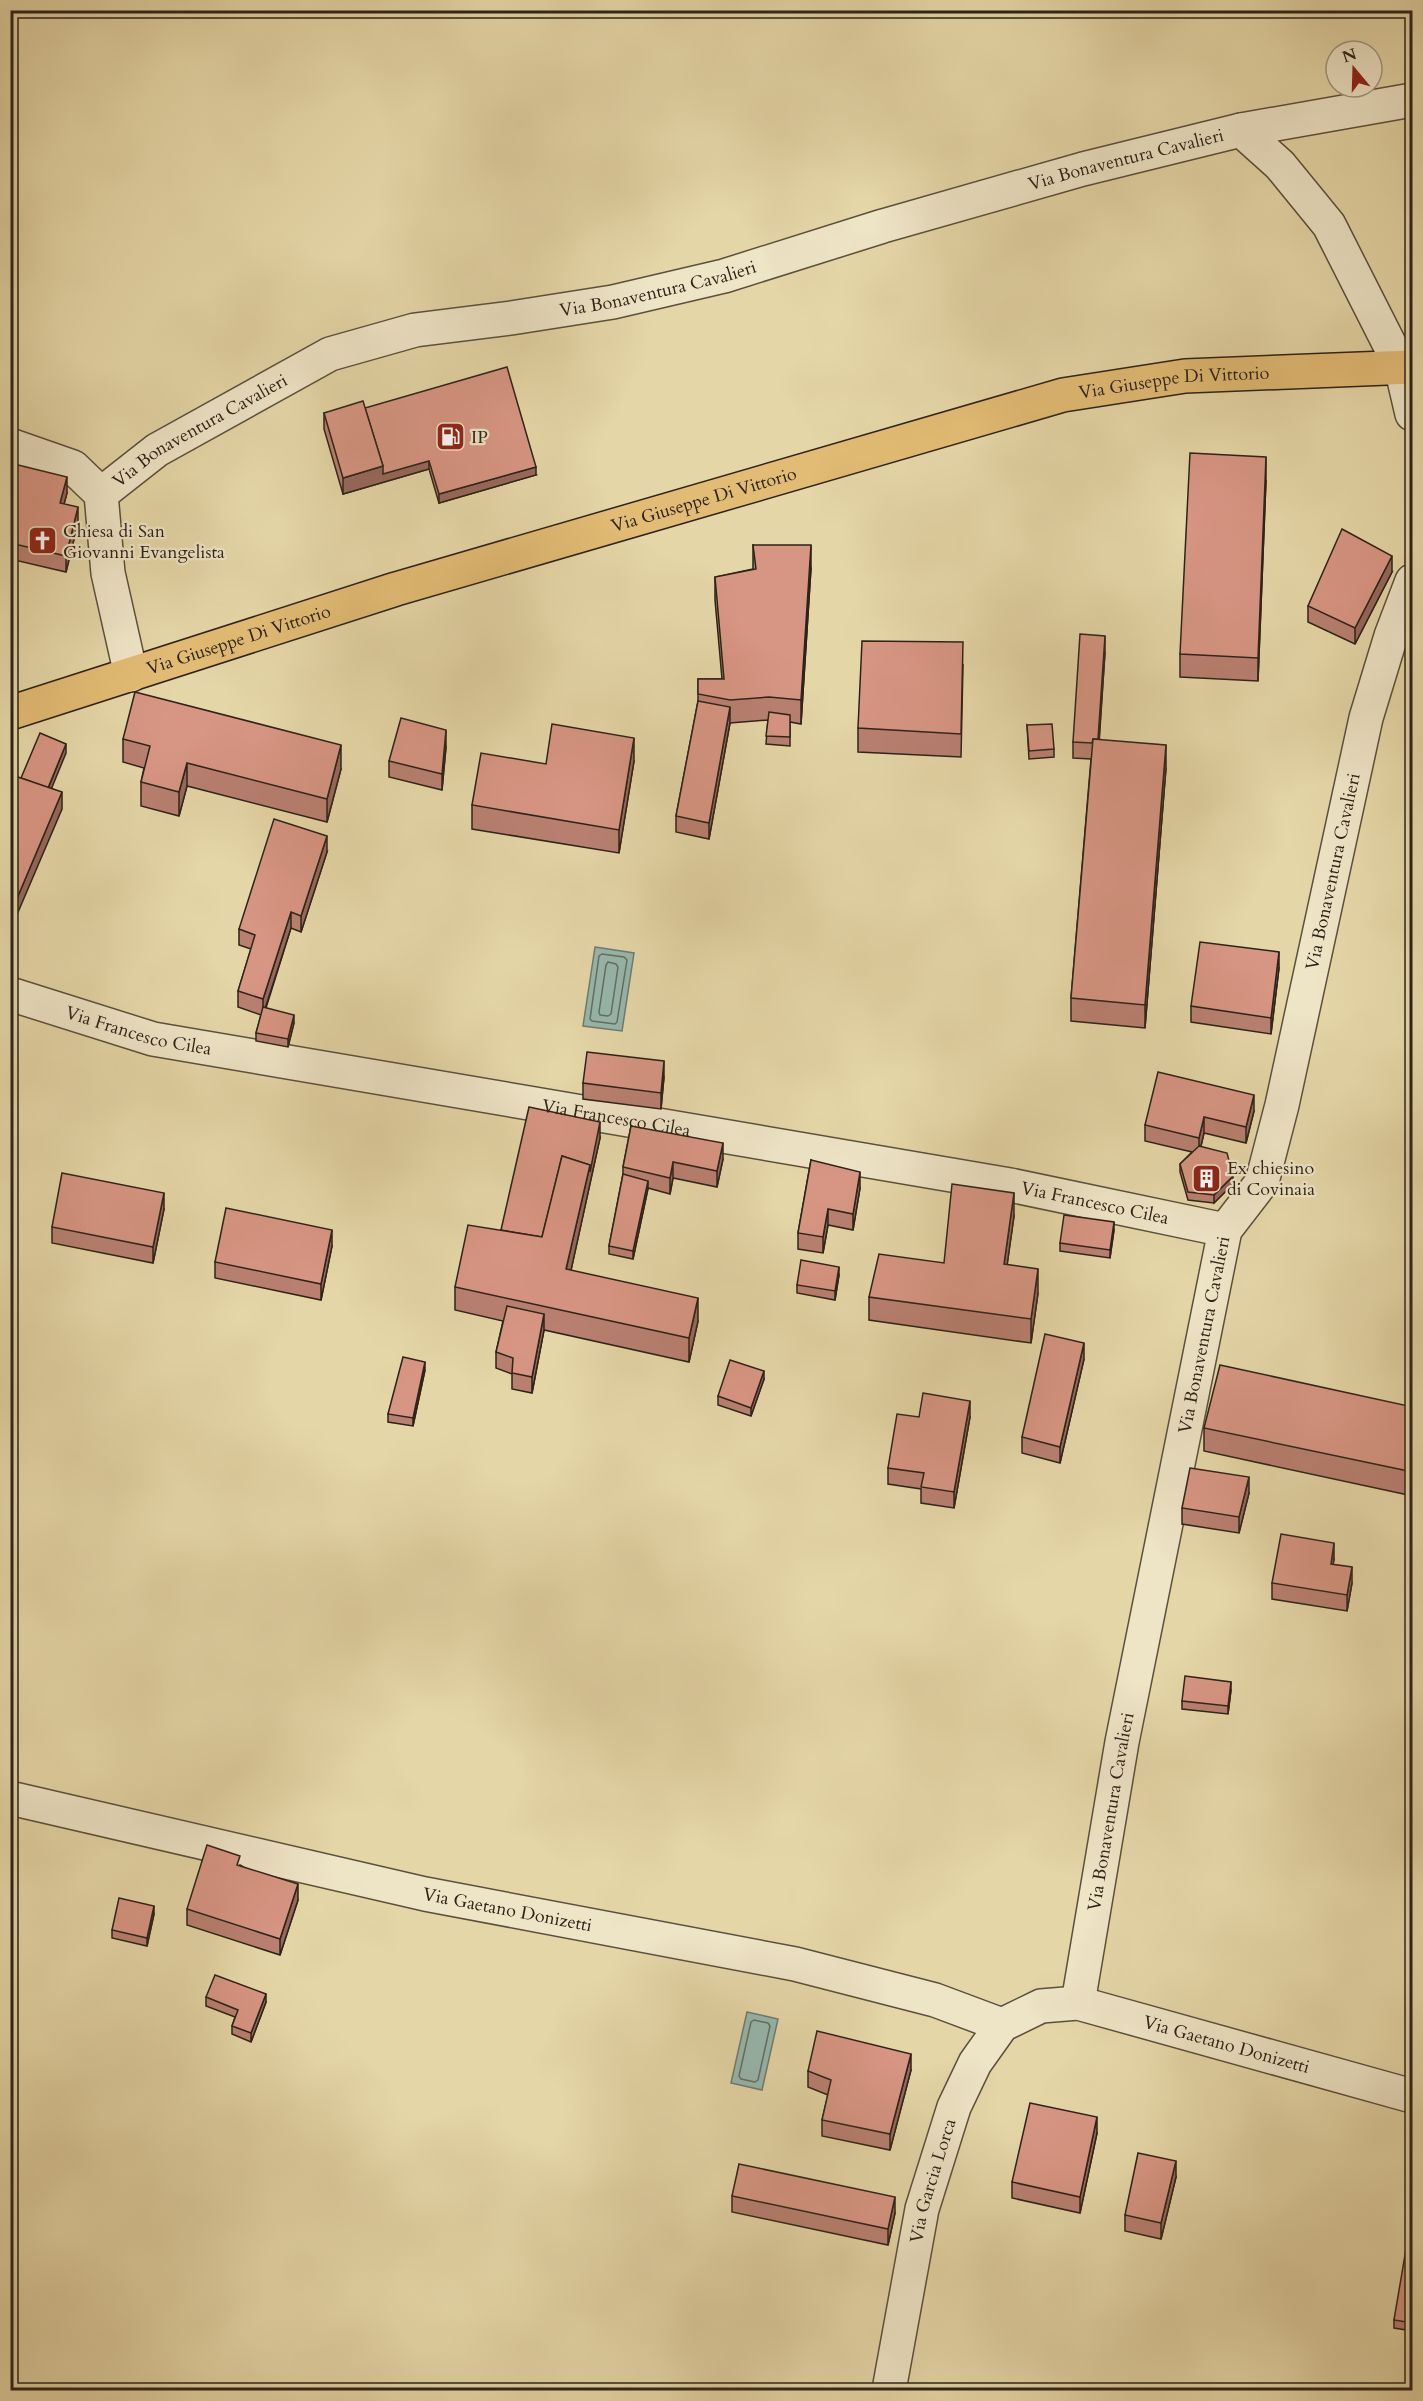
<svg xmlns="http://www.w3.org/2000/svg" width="1423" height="2401" font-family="Cardo,serif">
<rect width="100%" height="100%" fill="#e5d6a7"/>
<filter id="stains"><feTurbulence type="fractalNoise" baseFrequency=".00333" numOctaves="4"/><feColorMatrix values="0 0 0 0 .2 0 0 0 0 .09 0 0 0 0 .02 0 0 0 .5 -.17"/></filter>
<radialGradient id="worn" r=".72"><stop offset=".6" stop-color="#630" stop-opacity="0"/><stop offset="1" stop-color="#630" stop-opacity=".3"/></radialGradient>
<g fill="#97b8ae" stroke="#6d7c72" stroke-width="1.5">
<path d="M595,947L634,953L622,1031L583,1026Z"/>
<path d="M747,2012L778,2019L762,2090L731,2083Z"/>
</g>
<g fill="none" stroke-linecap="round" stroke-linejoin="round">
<g stroke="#626e63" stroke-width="1.5">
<path d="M602,954L624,957L627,960L617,1022L615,1024L592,1021L590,1019L599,956Z"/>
<path d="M608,962L616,964L618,967L611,1014L608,1016L600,1015L599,1012L606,965Z"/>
<path d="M754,2020L768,2023L770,2026L758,2080L755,2082L741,2079L739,2076L751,2022Z"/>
</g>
<defs>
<g id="minor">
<path d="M1412,100L1241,130L1280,165L1329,225L1401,367L1412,414"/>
<path d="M10,445L73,467L101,494L108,573L131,675"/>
<path id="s1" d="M101,494L157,450L330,354L415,330L511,318L613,302L724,276L883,226L1083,169L1241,130"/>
<path id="s2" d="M10,994L153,1039L1010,1185L1225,1230"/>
<path id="s3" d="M10,1798L425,1894L795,1964L935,2000L1002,2025"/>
<path id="s4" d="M1078,2003L1122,1742L1225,1230L1262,1182L1282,1105L1366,718L1391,636L1412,581"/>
<path id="s5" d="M889,2390L922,2209L954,2107L975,2063L1002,2025L1041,2006L1078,2003L1412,2096"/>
</g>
<g id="major">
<path id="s6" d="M10,713L396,589L1063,395L1185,376L1412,367"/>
</g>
</defs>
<use href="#minor" stroke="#5b503c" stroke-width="36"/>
<use href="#major" stroke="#2d2318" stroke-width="36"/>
<use href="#minor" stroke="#eee4c6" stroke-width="33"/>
<use href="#major" stroke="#e2bb74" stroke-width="33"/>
</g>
<g fill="#b98071" stroke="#2d2318" stroke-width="1.5">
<path d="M365,408L536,475L439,503L429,469L343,494L324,429V413Z"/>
<path d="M10,463L67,493L64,504L78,523L66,572L10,559Z"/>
<path d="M1266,480L1258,681L1180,677V654Z"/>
<path d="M753,545L811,568L801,724L790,722V746L766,744L768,720L730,723L709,839L676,832V816L698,701V679H722L715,600V577L753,569Z"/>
<path d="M1392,572L1355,644L1308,622V606Z"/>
<path d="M1105,652L1099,739L1166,768L1145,1028L1071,1021V998L1091,759L1073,758V742Z"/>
<path d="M963,665L961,757L858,752V728Z"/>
<path d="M1027,725L1054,749V757L1029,759Z"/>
<path d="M123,739L341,769L327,822L187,786L179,816L141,806V782L144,768L123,762Z"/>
<path d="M446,747L442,790L389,777V761Z"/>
<path d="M634,761L619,853L472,829V805L546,764Z"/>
<path d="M327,852L301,932L291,928L266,1008L294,1023L288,1047L256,1041V1033L261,1015L238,1007V991L251,949L239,945V929Z"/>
<path d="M1279,968L1271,1034L1191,1022V1006Z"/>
<path d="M664,1077L661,1109L583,1099V1083Z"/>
<path d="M1254,1111L1246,1143L1204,1133L1201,1146L1233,1184L1214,1203L1188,1200L1180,1172V1164L1192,1152L1145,1141V1125Z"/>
<path d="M631,1126L723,1159L717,1187L673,1178L670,1194L648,1188L633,1259L609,1254V1246L623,1174V1167Z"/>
<path d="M600,1138L571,1270L698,1321L689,1362L544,1330L532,1393L512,1389V1374L496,1368V1352L503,1321L455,1310V1287L501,1230Z"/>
<path d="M811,1160L860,1188L853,1230L828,1225L823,1253L798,1249V1233Z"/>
<path d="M164,1209L153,1263L52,1243V1227Z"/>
<path d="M1014,1216L1007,1265L1038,1293L1031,1343L869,1320V1297L944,1263Z"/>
<path d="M1114,1230L1110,1258L1060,1251V1243Z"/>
<path d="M332,1246L321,1300L215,1278V1262Z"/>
<path d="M839,1275L835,1300L797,1293V1285Z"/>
<path d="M1084,1359L1060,1463L1022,1453V1437Z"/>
<path d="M425,1370L413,1426L388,1422V1414Z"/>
<path d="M764,1379L751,1416L718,1405V1396Z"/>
<path d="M1413,1407V1496L1204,1451V1428Z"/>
<path d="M919,1417H970L954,1508L921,1503V1489L888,1484V1468Z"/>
<path d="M1249,1493L1239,1533L1182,1524V1508Z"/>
<path d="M1334,1559L1333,1564L1352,1583L1347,1611L1272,1599V1583Z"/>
<path d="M1231,1690L1228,1714L1182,1709V1701Z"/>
<path d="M240,1865L298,1900L280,1955L187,1925V1909Z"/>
<path d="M154,1914L147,1946L112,1938V1930Z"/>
<path d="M206,1997L266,2002L251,2042L232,2034V2026L235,2017L206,2006Z"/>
<path d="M911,2070L890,2150L822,2136V2120L828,2095L808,2087V2071Z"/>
<path d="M1097,2133L1080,2213L1012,2198V2182Z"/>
<path d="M1176,2177L1161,2239L1125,2231V2215Z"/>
<path d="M732,2196L895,2213L888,2245L732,2212Z"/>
<path d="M1413,2250V2331L1394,2328V2320Z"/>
</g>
<g fill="#96685c" stroke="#2d2318" stroke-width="1.5">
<path d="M1266,457V480L1258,681V658Z"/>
<path d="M429,461V469L343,494V478L383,466Z"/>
<path d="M536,467V475L439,503V494Z"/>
<path d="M67,477V493L60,519V503Z"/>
<path d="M78,507V523L66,572V556Z"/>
<path d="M811,545V568L801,724V700Z"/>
<path d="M1392,556V572L1355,644V628Z"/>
<path d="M1105,636V652L1098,760V744Z"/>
<path d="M730,707V723L709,839V823Z"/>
<path d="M446,730V747L442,790V774Z"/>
<path d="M634,738V761L619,853V830Z"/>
<path d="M66,744V753L46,802V794Z"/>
<path d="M341,745V769L327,822V799Z"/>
<path d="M1166,745V768L1145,1028V1005Z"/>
<path d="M187,763V786L179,816V792Z"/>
<path d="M62,792V809L10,931V915Z"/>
<path d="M327,836V852L301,932V916Z"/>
<path d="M291,912V928L263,1015V999Z"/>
<path d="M1279,952V968L1271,1034V1018Z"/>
<path d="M294,1015V1023L288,1047V1039Z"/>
<path d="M664,1061V1077L661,1109V1093Z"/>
<path d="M1254,1095V1111L1246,1143V1127Z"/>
<path d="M1204,1117V1133L1199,1154V1138Z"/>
<path d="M600,1122V1138L566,1293V1269L590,1165Z"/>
<path d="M723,1143V1159L717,1187V1171Z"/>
<path d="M673,1162V1178L670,1194V1178Z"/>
<path d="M860,1172V1188L853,1230V1214Z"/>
<path d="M1233,1176V1184L1214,1203V1195Z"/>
<path d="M648,1181V1189L633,1259V1251Z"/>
<path d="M164,1193V1209L153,1263V1247Z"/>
<path d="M1014,1193V1216L1004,1287V1264Z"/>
<path d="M828,1209V1225L823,1253V1237Z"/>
<path d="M1114,1222V1230L1110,1258V1250Z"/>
<path d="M332,1230V1246L321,1300V1284Z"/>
<path d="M839,1267V1275L835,1300V1291Z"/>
<path d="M1038,1269V1293L1031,1343V1319Z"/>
<path d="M698,1298V1321L689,1362V1338Z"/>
<path d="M544,1314V1330L532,1393V1377Z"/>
<path d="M1084,1343V1359L1060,1463V1447Z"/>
<path d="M425,1362V1370L413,1426V1418Z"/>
<path d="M764,1371V1379L751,1416V1408Z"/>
<path d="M970,1401V1417L954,1508V1492Z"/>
<path d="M1249,1477V1493L1239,1533V1517Z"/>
<path d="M1334,1543V1559L1331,1580V1564Z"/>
<path d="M1352,1567V1583L1347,1611V1595Z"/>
<path d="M1231,1682V1690L1228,1714V1706Z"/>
<path d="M298,1884V1900L280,1955V1939Z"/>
<path d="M154,1906V1914L147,1946V1938Z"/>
<path d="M266,1994V2002L251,2042V2033Z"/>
<path d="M911,2054V2070L890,2150V2134Z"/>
<path d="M1097,2117V2133L1080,2213V2197Z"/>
<path d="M1176,2161V2177L1161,2239V2223Z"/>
<path d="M895,2197V2213L888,2245V2229Z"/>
</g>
<g fill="#d79583" stroke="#2d2318" stroke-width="1.5">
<path d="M507,367L536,467L439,494L429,461L383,474V466L365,408Z"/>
<path d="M363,401L383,466L343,478L324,413Z"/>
<path d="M1190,453L1266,457L1258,658L1180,654Z"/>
<path d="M10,463L67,477L60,503L78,507L66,556L10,543Z"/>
<path d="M1342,529L1392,556L1355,628L1308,606Z"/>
<path d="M753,545H811L801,700L769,697L730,700L698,694V679H724L715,577L756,569Z"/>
<path d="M1080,634L1105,636L1098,739H1093L1092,743L1073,742Z"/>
<path d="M862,641L963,642L961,734L858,728Z"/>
<path d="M135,692L341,745L327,799L187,763L179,792L141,782L150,746L123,739Z"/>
<path d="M698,701L730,707L709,823L676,816Z"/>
<path d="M769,712L790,715V737L766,736Z"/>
<path d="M401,718L446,730L442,774L389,761Z"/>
<path d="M552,724L634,738L619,830L472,805L481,753L546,764Z"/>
<path d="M1052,724L1054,749L1029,751L1027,725Z"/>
<path d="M40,733L66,744L48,788L21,778Z"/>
<path d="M1093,739L1166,745L1145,1005L1071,998Z"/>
<path d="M18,777L62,792L10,915V795Z"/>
<path d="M274,819L327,836L301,916L291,912L263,999L238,991L255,935L239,929Z"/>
<path d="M1200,942L1279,952L1271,1018L1191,1006Z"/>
<path d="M263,1007L294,1015L288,1039L256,1033Z"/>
<path d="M587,1052L664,1061L661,1093L583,1083Z"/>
<path d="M1158,1072L1254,1095L1246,1127L1204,1117L1199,1138L1145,1125Z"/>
<path d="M529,1107L600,1122L590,1172V1165L562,1156L542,1237L501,1230Z"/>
<path d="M631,1126L723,1143L717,1171L673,1162L670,1178L623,1167Z"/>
<path d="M1199,1146L1227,1153L1233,1176L1214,1195L1188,1192L1180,1164Z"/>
<path d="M562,1156L590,1165L566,1269L698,1298L689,1338L455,1287L468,1225L542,1237Z"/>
<path d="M811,1160L860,1172L853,1214L828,1209L823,1237L798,1233Z"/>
<path d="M62,1173L164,1193L153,1247L52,1227Z"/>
<path d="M623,1174L648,1181L633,1251L609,1246Z"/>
<path d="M952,1184L1014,1193L1004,1264L1038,1269L1031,1319L869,1297L879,1254L944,1263Z"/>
<path d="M226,1208L332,1230L321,1284L215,1262Z"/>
<path d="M1064,1215L1114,1222L1110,1250L1060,1243Z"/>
<path d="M801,1260L839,1267L835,1291L797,1285Z"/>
<path d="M507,1306L544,1314L532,1377L512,1373L513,1358L496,1352Z"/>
<path d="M1045,1334L1084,1343L1060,1447L1022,1437Z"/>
<path d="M403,1357L425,1362L413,1418L388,1414Z"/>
<path d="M730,1360L764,1371L751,1408L718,1396Z"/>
<path d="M1220,1365L1413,1407V1472L1204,1428Z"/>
<path d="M923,1393L970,1401L954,1492L921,1487L924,1473L888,1468L897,1414L919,1417Z"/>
<path d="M1190,1468L1249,1477L1239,1517L1182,1508Z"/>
<path d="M1281,1534L1334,1543L1331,1564L1352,1567L1347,1595L1272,1583Z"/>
<path d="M1185,1676L1231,1682L1228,1706L1182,1701Z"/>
<path d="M207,1845L240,1856L237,1865L298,1884L280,1939L187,1909Z"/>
<path d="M119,1898L154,1906L147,1938L112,1930Z"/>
<path d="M215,1975L266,1994L251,2033L232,2026L238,2010L206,1997Z"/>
<path d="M817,2031L911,2054L890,2134L822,2120L831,2080L808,2071Z"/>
<path d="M1030,2103L1097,2117L1080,2197L1012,2182Z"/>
<path d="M1138,2153L1176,2161L1161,2223L1125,2215Z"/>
<path d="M739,2164L895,2197L888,2229L732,2196Z"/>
<path d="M1406,2249L1413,2250V2323L1394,2320Z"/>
</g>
<defs>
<symbol id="fuel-square" viewBox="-11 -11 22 22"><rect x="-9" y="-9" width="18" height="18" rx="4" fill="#8f2418" stroke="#eee4c6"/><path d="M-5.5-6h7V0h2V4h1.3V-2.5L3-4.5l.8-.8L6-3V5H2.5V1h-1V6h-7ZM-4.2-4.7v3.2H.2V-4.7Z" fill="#fff"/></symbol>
<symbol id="church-square" viewBox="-11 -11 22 22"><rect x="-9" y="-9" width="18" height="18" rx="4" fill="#8f2418" stroke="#eee4c6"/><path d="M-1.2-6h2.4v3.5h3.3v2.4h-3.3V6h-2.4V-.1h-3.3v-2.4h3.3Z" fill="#fff"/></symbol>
<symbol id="building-square" viewBox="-11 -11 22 22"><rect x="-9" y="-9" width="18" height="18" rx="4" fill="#8f2418" stroke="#eee4c6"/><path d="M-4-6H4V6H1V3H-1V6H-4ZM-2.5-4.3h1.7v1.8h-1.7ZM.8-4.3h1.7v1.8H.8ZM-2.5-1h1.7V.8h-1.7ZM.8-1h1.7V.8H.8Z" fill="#fff"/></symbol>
</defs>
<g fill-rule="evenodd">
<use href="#fuel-square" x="434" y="420" width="33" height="33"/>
<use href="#church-square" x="26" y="524" width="33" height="33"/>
<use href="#building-square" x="1190" y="1162" width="33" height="33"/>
</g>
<g text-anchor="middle" stroke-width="4.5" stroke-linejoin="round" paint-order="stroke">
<g font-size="18" fill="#2d2318" stroke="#eee4c6">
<text dy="6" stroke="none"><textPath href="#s1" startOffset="1090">Via Bonaventura Cavalieri</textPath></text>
<text dy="6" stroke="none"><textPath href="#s1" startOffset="604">Via Bonaventura Cavalieri</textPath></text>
<text dy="6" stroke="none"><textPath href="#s6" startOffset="1212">Via Giuseppe Di Vittorio</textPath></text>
<text dy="6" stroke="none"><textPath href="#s1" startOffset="118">Via Bonaventura Cavalieri</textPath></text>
<text dy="6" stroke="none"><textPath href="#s6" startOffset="726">Via Giuseppe Di Vittorio</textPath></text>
<text dy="6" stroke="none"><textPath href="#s6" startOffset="240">Via Giuseppe Di Vittorio</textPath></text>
<text dy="6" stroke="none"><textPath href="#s4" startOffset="1166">Via Bonaventura Cavalieri</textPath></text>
<text dy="6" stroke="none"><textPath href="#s2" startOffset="134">Via Francesco Cilea</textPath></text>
<text dy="6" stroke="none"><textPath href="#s2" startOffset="620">Via Francesco Cilea</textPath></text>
<text dy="6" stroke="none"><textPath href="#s2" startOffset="1106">Via Francesco Cilea</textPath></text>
<text dy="6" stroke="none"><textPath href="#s4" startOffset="680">Via Bonaventura Cavalieri</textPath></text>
<text dy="6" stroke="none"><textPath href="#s4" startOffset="194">Via Bonaventura Cavalieri</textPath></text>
<text dy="6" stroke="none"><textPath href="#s3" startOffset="510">Via Gaetano Donizetti</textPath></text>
<text dy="6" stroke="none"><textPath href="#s5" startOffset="621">Via Gaetano Donizetti</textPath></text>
<text dy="6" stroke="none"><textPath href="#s5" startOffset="214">Via Garcia Lorca</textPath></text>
</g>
<g font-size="18" fill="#2d2318" stroke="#eee4c6" text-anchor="start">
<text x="471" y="443">IP</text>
<text x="63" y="537">Chiesa di San<tspan x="63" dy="21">Giovanni Evangelista</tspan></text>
<text x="1227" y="1174">Ex chiesino<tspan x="1227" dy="21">di Covinaia</tspan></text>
</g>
</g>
<rect width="1423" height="2401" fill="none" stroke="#e5d6a7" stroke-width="36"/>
<rect x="12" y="12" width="1399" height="2377" fill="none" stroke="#2d2318" stroke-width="3"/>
<rect x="18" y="18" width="1387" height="2365" fill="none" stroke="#2d2318" stroke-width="1.5"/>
<g transform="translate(1354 69) rotate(341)"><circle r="28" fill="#eee4c6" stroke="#a19780" stroke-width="1.5"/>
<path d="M0-4.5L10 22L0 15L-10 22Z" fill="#8f2418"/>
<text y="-9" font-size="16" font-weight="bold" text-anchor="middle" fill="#2d2318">N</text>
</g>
<rect width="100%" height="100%" filter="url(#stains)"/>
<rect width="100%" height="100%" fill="url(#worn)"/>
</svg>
